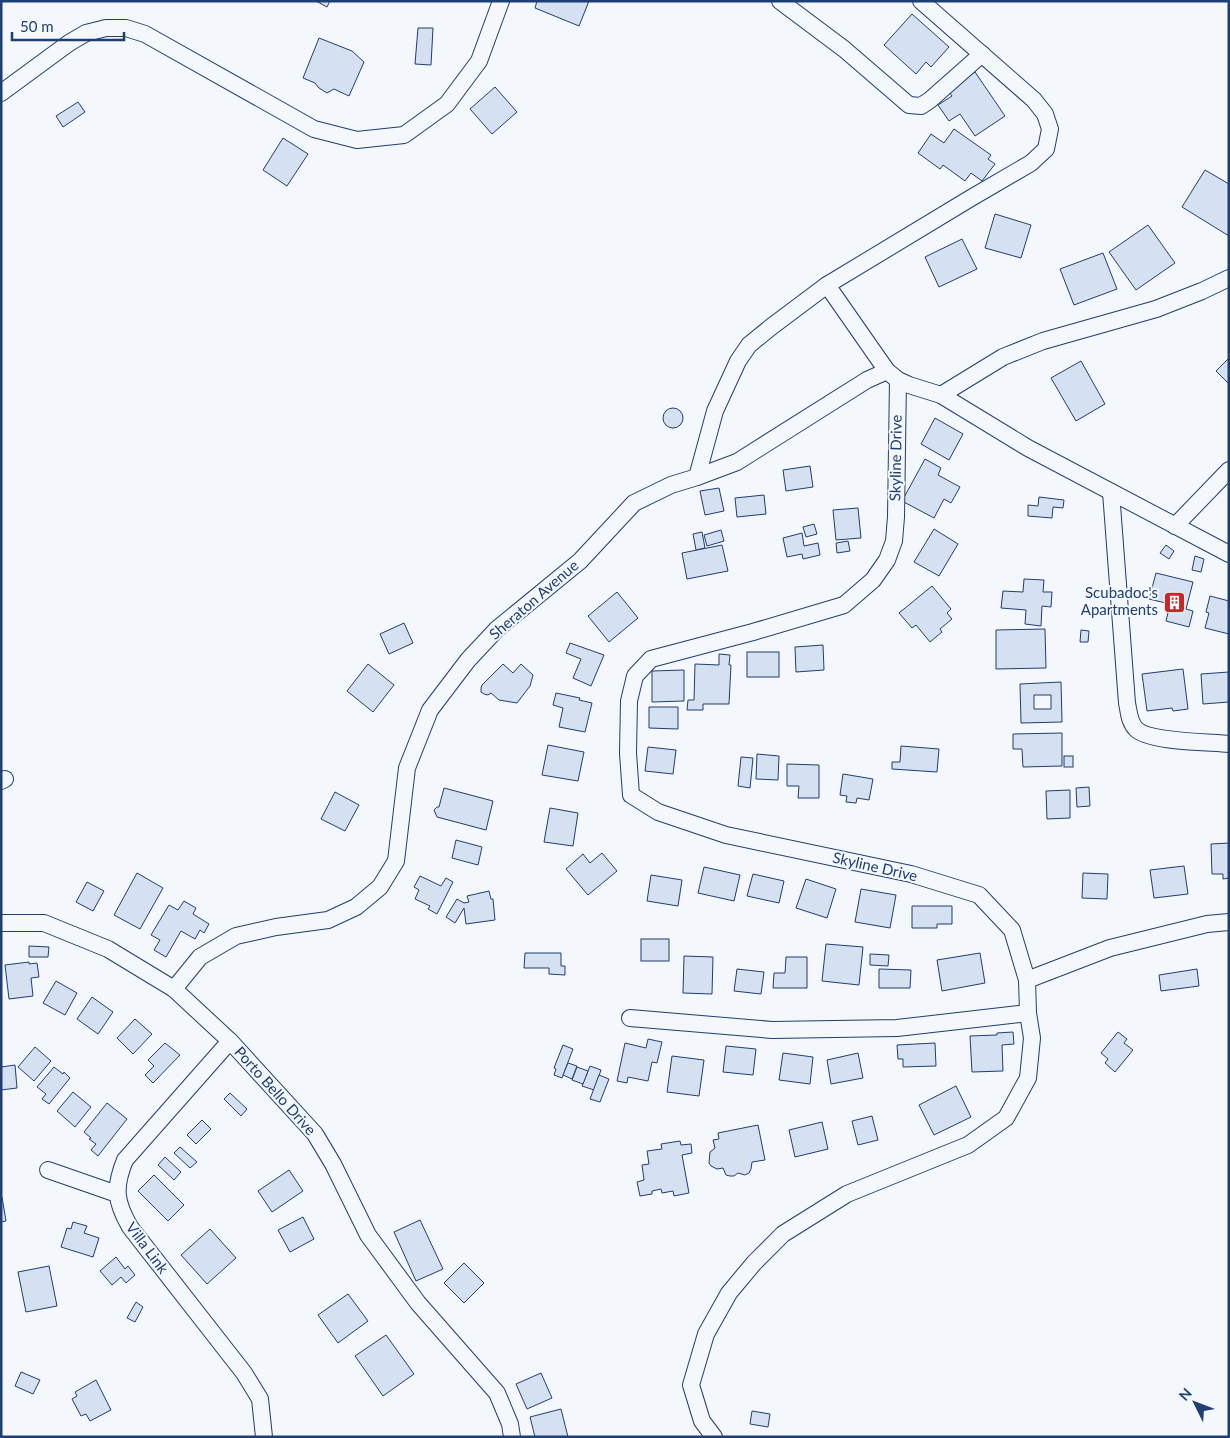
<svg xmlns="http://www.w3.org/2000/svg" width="1230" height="1438" font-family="Lato,sans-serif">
<rect width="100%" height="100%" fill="#f4f7fb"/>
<g fill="#d5e0f0" stroke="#1d3f73" fill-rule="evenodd">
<path d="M316,1H330L327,7Z"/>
<path d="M537,1H589L579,26L535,8Z"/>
<path d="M912,14L949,47L931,67L926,62L916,74L884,45Z"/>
<path d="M418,28H433L431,65L415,64Z"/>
<path d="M319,38L352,51L364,62L349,96L334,89L327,93L319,88L315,83L303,78Z"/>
<path d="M975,72L1005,116L975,136L960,114L949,121L938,105L952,96L948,90Z"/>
<path d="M495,87L517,112L492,134L470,109Z"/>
<path d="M78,102L85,112L63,127L56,116Z"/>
<path d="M954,129L991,155L988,159L995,164L982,181L971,173L965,181L943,165L940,169L918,153L931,134L944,143Z"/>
<path d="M283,138L308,154L287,186L263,170Z"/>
<path d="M1205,170L1229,184V236L1182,207Z"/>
<path d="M995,214L1031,225L1021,258L985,248Z"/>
<path d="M1148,225L1175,263L1136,290L1109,252Z"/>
<path d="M962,239L977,269L939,287L925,257Z"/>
<path d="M1103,253L1117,289L1074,305L1060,269Z"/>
<path d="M1229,358V384L1216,371Z"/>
<path d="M1081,361L1105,404L1076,421L1051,378Z"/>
<circle cx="673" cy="418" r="10"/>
<path d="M935,418L963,434L949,460L921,444Z"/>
<path d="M925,459L941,468L938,475L960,487L951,503L944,499L934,518L902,501Z"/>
<path d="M810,466L813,487L786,491L783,470Z"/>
<path d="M719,488L724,511L705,515L700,491Z"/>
<path d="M764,495L766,514L737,517L735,498Z"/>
<path d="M1039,497L1064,500L1063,508L1053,507L1052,518L1028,516V505L1038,506Z"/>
<path d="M858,508L861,538L836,540L833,510Z"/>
<path d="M814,524L817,534L806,537L803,527Z"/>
<path d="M934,529L958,544L939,576L914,562Z"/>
<path d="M721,530L724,541L707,546L704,535Z"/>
<path d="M702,532L705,548L696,550L693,534Z"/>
<path d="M802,533L804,546L818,543L820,555L803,559L802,554L787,557L783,538Z"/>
<path d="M848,541L850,551L837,553L836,543Z"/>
<path d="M722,545L728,571L687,579L682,553Z"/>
<path d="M1166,545L1174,551L1169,559L1160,553Z"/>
<path d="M1195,556L1204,559L1201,572L1192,570Z"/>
<path d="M1156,573L1193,582L1186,609L1193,611L1189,627L1166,621L1170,604L1149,599Z"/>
<path d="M1024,579L1044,580L1043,592H1052L1051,607L1042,606L1041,626L1025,624L1026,610L1001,608L1003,591L1023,592Z"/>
<path d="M932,586L951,609L947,613L952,619L940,629L942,632L930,642L916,625L912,628L899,613Z"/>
<path d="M617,592L638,618L609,642L588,616Z"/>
<path d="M1210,596L1229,601V634L1205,628L1209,613L1206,612Z"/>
<path d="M404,623L413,643L389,654L380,634Z"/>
<path d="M1045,629L1046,668L996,669V630Z"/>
<path d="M1081,630L1089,631L1088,642H1080Z"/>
<path d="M570,643L604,655L591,686L573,678L581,659L566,653Z"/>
<path d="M823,645L824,670L796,672L795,647Z"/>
<rect x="747" y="652" width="32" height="25"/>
<path d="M719,654L730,655L729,665H731L729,704H703V710H687L688,700H694L695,664L719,665Z"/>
<path d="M368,664L394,685L373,712L347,691Z"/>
<path d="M503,664L513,673L521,664L533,675L530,686L517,703L499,700L491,693L488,695L484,694L481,692V688L482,685Z"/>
<path d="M1183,669L1188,709L1173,711L1172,708L1147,711L1142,674Z"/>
<path d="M684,670V701L652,702V671Z"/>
<path d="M1229,672V702L1203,704L1201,674Z"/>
<path d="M1061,682L1062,722L1021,723L1020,684ZM1034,695H1051V709H1034Z"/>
<path d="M556,693L580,698L579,700L592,703L585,732L559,727L563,708L553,705Z"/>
<path d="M649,707H678V729L649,728Z"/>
<path d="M1062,733V766L1023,767L1022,749H1013V734Z"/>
<path d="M548,745L584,752L578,781L542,775Z"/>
<path d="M901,746L939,749L937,772L892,769V762H900Z"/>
<path d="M648,747L676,750L673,774L645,771Z"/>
<path d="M757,754L779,756L778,780L756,779Z"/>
<rect x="1064" y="756" width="9" height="11"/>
<path d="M741,757L753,758L750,788L738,786Z"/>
<path d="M787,764L819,765V798H798L799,786H787Z"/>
<path d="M843,774L873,779L869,800L857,798L856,803L846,802L847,796L840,795Z"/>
<path d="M1089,787L1090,806L1077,807L1076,788Z"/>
<path d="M444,788L493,801L486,830L437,817L434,810L437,807H439Z"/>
<path d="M1070,790V818L1047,819L1046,791Z"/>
<path d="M335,792L359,805L345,831L321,819Z"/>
<path d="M550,808L578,813L573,846L544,842Z"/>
<path d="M456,840L482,847L478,865L452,858Z"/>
<path d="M1229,843V878L1223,879V874H1212L1211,844Z"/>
<path d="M602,853L617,871L588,895L566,869L583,854L590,863Z"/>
<path d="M1184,866L1188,894L1154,898L1150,870Z"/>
<path d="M704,867L740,875L734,901L698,893Z"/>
<path d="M137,873L163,888L140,929L114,915Z"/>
<path d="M1083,873L1108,874L1107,899L1082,898Z"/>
<path d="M753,874L784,881L779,903L747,896Z"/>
<path d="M651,875L682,880L678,906L647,901Z"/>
<path d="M420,876L441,886L446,878L453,882L437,914L428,909L430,906L415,899L419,890L414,887Z"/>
<path d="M806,879L836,889L827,918L796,908Z"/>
<path d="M87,882L104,891L93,911L76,902Z"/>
<path d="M861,889L896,895L890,928L855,922Z"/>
<path d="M489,891L491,899H493L495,920L466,924L464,908L455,923L446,917L457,899L464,903L469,902L467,896Z"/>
<path d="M184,901L196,908L193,914L209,924L204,933L200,930L195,939L181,931L166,957L154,950L160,940L151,935L169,905L178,910Z"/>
<path d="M912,906H952V924H937V928H912Z"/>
<rect x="641" y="939" width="28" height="22"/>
<path d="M826,944L863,947L859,985L822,981Z"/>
<path d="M29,946L49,947L48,957H29Z"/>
<path d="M525,953H561V966H565V975L549,974V968H524Z"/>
<path d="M980,953L985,983L942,991L937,960Z"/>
<path d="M870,954L889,955L888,966L870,965Z"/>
<path d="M684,956L713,957L712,994L683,993Z"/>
<path d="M786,957H807V988H773L774,973H785Z"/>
<path d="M29,962V964L37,963L39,977L31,978L33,996L9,999L5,965Z"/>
<path d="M737,969L764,972L761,994L734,991Z"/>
<path d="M879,969L911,970L910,988H879Z"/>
<path d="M1197,969L1199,986L1161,991L1159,975Z"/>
<path d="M56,981L77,993L65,1015L43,1003Z"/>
<path d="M92,997L113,1012L98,1034L77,1019Z"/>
<path d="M135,1019L152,1034L133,1054L117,1038Z"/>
<path d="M1013,1032L1014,1044L1002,1045L1003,1071L972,1072L970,1036L997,1035V1033Z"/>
<path d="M1118,1032L1127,1039L1124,1043L1133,1050L1115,1072L1105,1063L1108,1059L1101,1053Z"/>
<path d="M648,1039L662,1042L657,1063L652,1062L648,1081L628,1077L627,1083L617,1081L625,1043L646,1048Z"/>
<path d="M165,1043L180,1055L153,1083L145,1075L154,1066L148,1060Z"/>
<path d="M935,1043L936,1066L903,1067V1059H898L897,1045Z"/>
<path d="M563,1045L573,1049L562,1078L554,1075L556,1069L554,1068Z"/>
<path d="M726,1046L756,1049L753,1075L723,1072Z"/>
<path d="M35,1047L51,1061L34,1081L18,1067Z"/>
<path d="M783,1053L813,1057L810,1084L779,1080Z"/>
<path d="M858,1053L863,1078L831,1084L827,1060Z"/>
<path d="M672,1056L704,1060L699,1096L667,1092Z"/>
<path d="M568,1063L577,1066L572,1079L563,1075Z"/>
<path d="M15,1065L17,1088L1,1090V1067Z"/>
<path d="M590,1066L601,1070L594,1090L582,1086Z"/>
<path d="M54,1067L63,1074L64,1072L70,1078L49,1104L42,1099L46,1094L37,1087Z"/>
<path d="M577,1067L588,1071L583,1084L572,1080Z"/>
<path d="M599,1075L609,1079L600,1102L590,1099Z"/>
<path d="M956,1086L971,1117L934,1135L919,1105Z"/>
<path d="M73,1092L91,1107L75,1127L57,1111Z"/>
<path d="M230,1093L247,1109L241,1116L224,1099Z"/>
<path d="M107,1103L127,1119L98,1156L91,1150L96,1144L89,1139L91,1138L84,1132Z"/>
<path d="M872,1116L878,1140L858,1145L852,1121Z"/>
<path d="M202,1120L211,1129L196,1144L187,1135Z"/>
<path d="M822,1122L828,1149L795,1157L789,1130Z"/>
<path d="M758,1125L765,1160L752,1162L751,1169L749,1173L745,1175L738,1173L734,1176H730L726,1175L723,1168L717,1169L711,1166L709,1163L710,1152L715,1148L713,1140L719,1139L718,1133Z"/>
<path d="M680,1141L681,1145L691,1144L692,1153L682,1155L689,1193L674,1196L673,1191L662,1193L661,1189L652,1191V1194L640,1196L637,1182L644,1180L642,1165L649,1164L647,1151L662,1149L661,1144Z"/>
<path d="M180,1147L197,1162L190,1168L174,1153Z"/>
<path d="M165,1157L181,1172L174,1180L158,1165Z"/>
<path d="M289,1170L303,1191L272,1212L258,1191Z"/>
<path d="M154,1175L184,1205L168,1221L138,1191Z"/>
<path d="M1,1197H2L6,1221L1,1222Z"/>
<path d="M303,1217L314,1239L290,1252L278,1230Z"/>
<path d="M420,1220L443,1269L416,1281L394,1232Z"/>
<path d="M73,1222L87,1226L84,1233L99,1238L93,1257L61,1247L67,1228L71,1229Z"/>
<path d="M210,1229L236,1258L207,1284L181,1255Z"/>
<path d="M116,1257L125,1269L128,1266L135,1275L126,1283L121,1277L112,1285L100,1271Z"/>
<path d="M464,1263L484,1283L464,1303L444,1283Z"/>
<path d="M49,1266L57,1306L26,1312L18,1272Z"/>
<path d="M348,1294L368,1321L338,1343L318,1315Z"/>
<path d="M136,1302L143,1307L135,1322L127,1318Z"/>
<path d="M386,1335L414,1374L383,1396L355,1356Z"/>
<path d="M21,1372L40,1380L33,1394L15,1386Z"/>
<path d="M541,1373L552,1398L527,1409L516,1384Z"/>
<path d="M96,1380L111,1410L90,1421L86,1414L81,1416L72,1399L77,1396L75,1392Z"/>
<path d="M561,1409L568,1437H535L530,1417Z"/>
<path d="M752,1411L770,1414L768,1427L750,1424Z"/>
</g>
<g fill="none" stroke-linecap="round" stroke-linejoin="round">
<defs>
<g id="minor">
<path d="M780,1L844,49L909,105L921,106L930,100L982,54"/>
<path d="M1,93L69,43L86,33L106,28H126L145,34L314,129L357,140L404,135L447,104L479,61L501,1"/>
<path d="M827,285L887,371L898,380L909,385L941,395L1028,448L1229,554"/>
<path d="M941,395L1003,357L1043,341L1156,309L1202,291L1229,278"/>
<path d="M697,477L715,411L738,361L749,345L771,327L827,285L971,198L1031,163L1046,149L1050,129L1045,114L1034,100L921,1"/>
<path d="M1111,492L1127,703C1129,712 1129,722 1136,729C1148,742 1209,742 1229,744"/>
<path d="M1175,526L1229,470"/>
<path d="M1,781L5,779"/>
<path d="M1,923H44L108,949L174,989L230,1041L315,1134L333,1164L368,1235L418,1303L497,1393L510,1424L512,1437"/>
<path d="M1027,980L1110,948L1207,924L1229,922"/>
<path d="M174,989L200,957L236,936L276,927L328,920L356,907L380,887L396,861L407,768L430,710L468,660L497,629L580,561L634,503L671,485L697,477L737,462L867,380L887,371"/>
<path d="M630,1018L772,1030L897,1028L1028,1013"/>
<path d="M230,1041L125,1160C114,1187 115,1201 130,1227L244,1373L260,1399L264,1437"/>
<path d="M48,1170L117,1194"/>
<path d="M714,1437L702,1421L691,1385L706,1334L729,1293L754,1263L783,1234L847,1194L968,1145L1006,1118L1028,1078L1032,1038L1028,1013L1027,980L1012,930L979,895L911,874L726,835L658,812L631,795L628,753L629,701L635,676L651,659L753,632L844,605L873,580L887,560L894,541L896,517L898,380"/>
</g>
</defs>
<use href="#minor" stroke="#1d3f73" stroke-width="18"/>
<use href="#minor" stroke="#f4f7fb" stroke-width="16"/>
</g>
<defs>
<symbol id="building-square" viewBox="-11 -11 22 22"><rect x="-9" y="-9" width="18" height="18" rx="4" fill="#c62828" stroke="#f4f7fb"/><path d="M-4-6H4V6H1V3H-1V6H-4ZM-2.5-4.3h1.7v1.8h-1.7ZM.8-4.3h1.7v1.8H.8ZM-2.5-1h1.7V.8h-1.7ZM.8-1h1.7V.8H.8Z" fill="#fff"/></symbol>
</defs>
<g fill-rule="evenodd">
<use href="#building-square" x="1162" y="590" width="25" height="25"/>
</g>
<g text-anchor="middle" stroke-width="4" stroke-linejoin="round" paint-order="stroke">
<g font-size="15" fill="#1d3f73" stroke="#f4f7fb">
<text transform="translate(896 458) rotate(-89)" y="5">Skyline Drive</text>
<text transform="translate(534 600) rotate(-41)" y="5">Sheraton Avenue</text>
<text transform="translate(875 867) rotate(13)" y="5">Skyline Drive</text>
<text transform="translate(275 1091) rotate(48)" y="5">Porto Bello Drive</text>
<text transform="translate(147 1248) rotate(53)" y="5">Villa Link</text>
</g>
<g font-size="15" fill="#1d3f73" stroke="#f4f7fb" text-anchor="end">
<text x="1158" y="598">Scubadoc's<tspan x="1158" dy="17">Apartments</tspan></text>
</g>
</g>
<rect width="1230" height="1438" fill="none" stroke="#1d3f73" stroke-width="5"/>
<g transform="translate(1195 1403) rotate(312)" stroke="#f4f7fb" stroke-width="4" paint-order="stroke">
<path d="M0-4L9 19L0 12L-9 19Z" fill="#1d3f73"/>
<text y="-8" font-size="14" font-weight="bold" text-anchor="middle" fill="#1d3f73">N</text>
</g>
<path d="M12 32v8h112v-8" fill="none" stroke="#1d3f73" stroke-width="2.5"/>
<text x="20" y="32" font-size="15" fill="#1d3f73" stroke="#f4f7fb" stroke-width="4" paint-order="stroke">50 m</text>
</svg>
